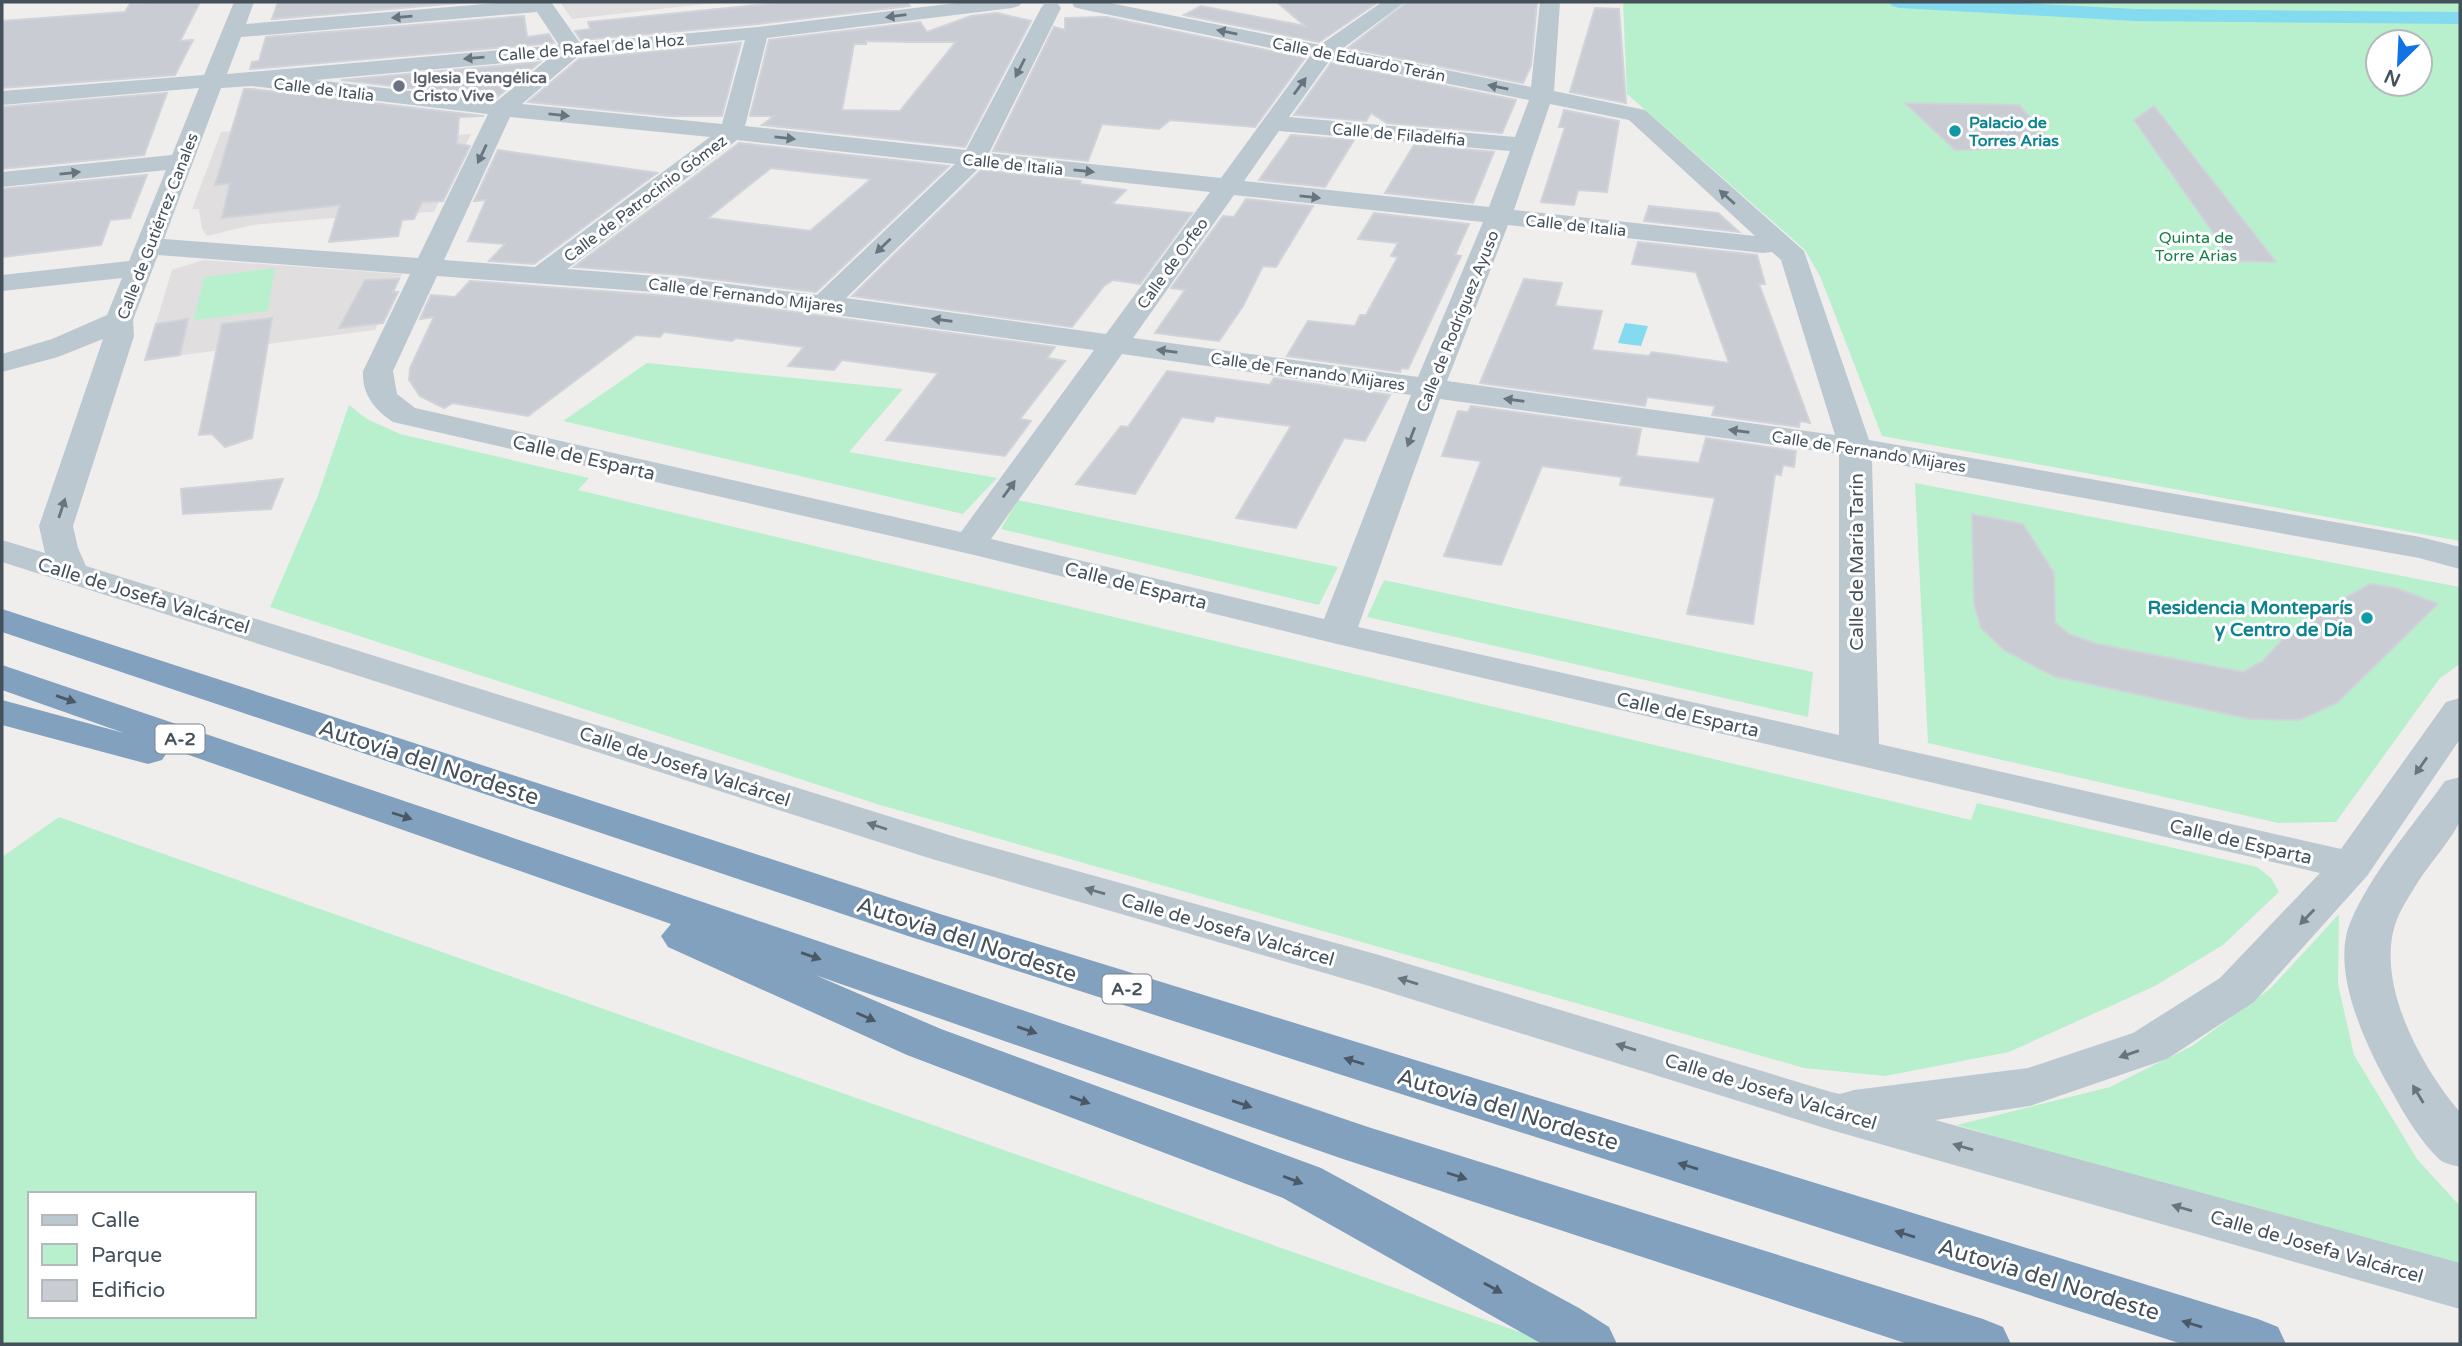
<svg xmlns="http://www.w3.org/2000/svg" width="2462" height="1346" font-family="'Varela Round',sans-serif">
<rect width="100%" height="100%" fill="#f0eded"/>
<g fill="#e1dedf">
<path d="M560,2H721L572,19Z"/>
<path d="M352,120L435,136L471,134L434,212L381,214L252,225L207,236L202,229L199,209H192L221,132Z"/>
<path d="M203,260L402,274L375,330L145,360L172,270Z"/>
</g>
<g fill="#b8f0cd" fill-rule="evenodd">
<path d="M1623,2H2460V541L1882,436L1820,276L1805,250L1627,94ZM2378,42H2420V84H2378Z"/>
<path d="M275,268L268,311L194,320L204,277Z"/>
<path d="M647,363L903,389L849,452L997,478L963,514L563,421Z"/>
<path d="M349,405L367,419L400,434L589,478L578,490L1971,820L1977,803L2257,867L2271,878L2279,892L2223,945L2155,986L2009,1052L1885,1076L1804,1068L880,805L270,607L317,498Z"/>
<path d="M1915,483L2460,587V664L2440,678L2336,822L2278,823L1928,743Z"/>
<path d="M1018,500L1338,567L1319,605L1001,529Z"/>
<path d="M1384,580L1813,672L1808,717L1367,617Z"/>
<path d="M59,817L1554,1344H2V857ZM30,1194H254V1316H30Z"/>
<path d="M2339,914L2338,984L2354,1055L2417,1159L2460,1206V1273L1957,1125L2110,1087L2192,1046L2271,988Z"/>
</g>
<path fill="#84dbef" d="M1625,323L1648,326L1641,346L1618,343Z"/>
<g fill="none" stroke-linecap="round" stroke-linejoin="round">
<path fill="#84dbef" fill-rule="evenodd" d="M1889,2H2005L2135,9L2460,12V24L2135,21L1899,8L1892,6Z"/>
</g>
<g fill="#c9ccd2" stroke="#d0d3d9" stroke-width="2" fill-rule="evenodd">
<path d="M168,2H200L180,41L193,40L175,75L2,88V21L125,12L130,4Z"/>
<path d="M278,2H471L272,19Z"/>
<path d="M786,2H907L910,6L758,24L581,40L575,31L590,29L588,22Z"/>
<path d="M1277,2H1378L1319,42L1184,15L1201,6L1305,26Z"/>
<path d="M1407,2H1537L1531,66L1523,83L1348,48Z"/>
<path d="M1595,8L1619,9L1626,103L1570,92Z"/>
<path d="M997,13L1031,21L965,147L762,125L774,116H750L769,40L920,22L927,32L971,16ZM866,41L909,42H956L900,111L842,110L854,44H866Z"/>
<path d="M524,16L527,37L549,34L554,43L250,69L252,62L259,61L266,37Z"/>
<path d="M1106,17L1305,58L1255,127L1170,120L1159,129L1102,124L1088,161L993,151L1054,27L1065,30V18Z"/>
<path d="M741,43L722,116H668L528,102L579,59Z"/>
<path d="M540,62L496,98L341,80Z"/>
<path d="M1331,63L1516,100L1502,133L1387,123L1371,113L1366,121L1294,115Z"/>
<path d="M244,89H252L484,116L459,117L457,144L470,146L443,201L422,202L414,219L402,220L398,236L329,242L340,205L222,218L230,183L215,185Z"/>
<path d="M167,93L144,155L2,169V107Z"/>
<path d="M1905,103L2019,105L2057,147L1955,150Z"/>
<path d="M2154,106L2276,262L2233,261L2134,120Z"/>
<path d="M1564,110L1619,121L1607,192L1578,190L1574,205L1541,202L1565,127H1559Z"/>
<path d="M1291,135L1354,140L1325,187L1259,180Z"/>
<path d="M739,143L949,166L816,292L681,275L574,267ZM771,168L871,179L810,231L708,218Z"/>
<path d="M1414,145L1494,152L1473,203L1385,193Z"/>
<path d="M498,150L657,173L534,264L489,261L505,244L468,241L486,200L474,201Z"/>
<path d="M981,170L1081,181L1080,184L1126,190L1112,204L1192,213L1140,284L1113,280L1104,286L1072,327L852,296Z"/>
<path d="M147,175L130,218L110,220L101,245L2,257V189Z"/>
<path d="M1246,199L1313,206L1276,267L1263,266L1243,306L1219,341L1155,333L1185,290L1171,288L1223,216L1234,217Z"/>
<path d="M1649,206L1718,213L1739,232L1644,221Z"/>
<path d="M1374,213L1469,224L1455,255L1461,256L1408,369L1401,368L1400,372L1287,356L1308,321L1355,326L1360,315H1366L1398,257L1391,256L1398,243L1358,239Z"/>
<path d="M1638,242L1757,255L1765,284H1759L1810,423L1800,421L1799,427L1712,415L1715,406L1647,397L1645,406L1480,383L1524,279L1562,283L1555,306L1602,311L1592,350L1649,356L1652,352L1729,363L1696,272L1632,264Z"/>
<path d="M399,279L393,292H398L383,323L339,328L365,280Z"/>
<path d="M470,281L681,297L1055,347L1047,358L1065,361L1020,419L1031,421L1005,456L886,440L938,373L842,360L834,370L788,366L804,347L736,338L732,341L664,332L660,337L636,335L528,416L453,403L444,408L420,396L409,380L410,368L434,317L420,319L431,295L455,297Z"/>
<path d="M272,318L252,438L225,447L212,434L199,435L222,324Z"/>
<path d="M188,319L180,355L145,360L156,324Z"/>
<path d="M1167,371L1270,385L1274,378L1390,395L1365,441L1344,438L1296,528L1236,518L1291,426L1216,416L1213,422L1182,417L1135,494L1076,484L1121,426L1128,427Z"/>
<path d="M1471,406L1641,429L1636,456L1699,463L1706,438L1796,451L1794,467L1783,465L1781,475L1775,474L1753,624L1687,614L1715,498L1620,485L1622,477L1542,466L1501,565L1444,556L1481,461L1442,456L1458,411L1468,412Z"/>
<path d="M283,479L271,509L183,514L181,489Z"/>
<path d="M1972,514L2023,524L2054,573L2055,622L2069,634L2097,644L2243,672L2263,661L2282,640L2316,614L2370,584L2396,588L2438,604L2337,703L2299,720L2250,719L2053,676L2004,650L1981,628L1974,604Z"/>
</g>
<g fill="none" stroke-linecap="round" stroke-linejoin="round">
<g fill="#bcc8d0" fill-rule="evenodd">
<path d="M234,2H254L246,24L509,2H551L580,43L758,27L964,2H1022L1019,6L1012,8L767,38L745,126L966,150L1041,8L1044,4H1058L1061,8L989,153L1221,178L1310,56L1081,9L1074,7L1072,2H1105L1320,45L1382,2H1405L1342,49L1531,87L1540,2H1560L1554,91L1645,110L1804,251L1869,440L2420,537L2460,547V569L2419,558L1872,460L1879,744L2341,849L2446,702L2460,698V739L2367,876L2254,1002L2167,1059L2030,1106L1935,1120L2460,1263V1309L1831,1130L1366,985L932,859L2,562V540L45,553L39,526L103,339L58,357L2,372V354L52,339L107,315L122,278L2,291V275L129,261L166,170L2,187V172L172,155L199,88L2,105V91L204,75ZM537,12L559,45L227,74L241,37ZM745,40L722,124L522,104L578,56ZM548,59L497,101L315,80ZM1330,60L1529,100L1515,137L1289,117ZM252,86L488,114L418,258L164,239L221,88ZM1550,104L1629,120L1755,236L1514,210ZM510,117L710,137L535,267L444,260ZM1279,131L1510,151L1489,207L1244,181ZM737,140L955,164L817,295L681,278L567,269ZM980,167L1210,192L1106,334L846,298ZM1234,195L1483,222L1418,377L1133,338ZM1508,225L1763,253L1772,252L1781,260L1835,435L1447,381ZM158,255L410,274L363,371C362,394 374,409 393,422L970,554L1337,644L2320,873L2220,978L2133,1033L2028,1068L1854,1090L1840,1094L1831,1092L1379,955L962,839L86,566L78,548L73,526L134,336L133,320ZM437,276L681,294L1094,350L961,532L415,408L397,394L393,371ZM1122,354L1411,395L1324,619L991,539ZM1440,399L1839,454V735L1358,627Z"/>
<path d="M2460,777C2461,789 2462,808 2460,820C2456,834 2427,867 2418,882C2410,895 2399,911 2395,925C2376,985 2422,1068 2460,1112V1167C2454,1165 2445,1164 2440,1160C2420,1141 2404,1114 2391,1090C2367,1048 2330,972 2350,923C2372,871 2413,826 2445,781Z"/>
</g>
<g fill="#82a1be" fill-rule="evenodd">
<path d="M2,609L940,914L2258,1319L2278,1327L2286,1344H2182L908,936L2,632Z"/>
<path d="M2,665L1368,1127L1983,1319L2003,1327L2011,1344H1908L1340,1158L815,975L941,1029L1321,1168L1579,1308L1609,1327L1617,1344H1542L1283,1198L907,1055L668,947L661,936L671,924L166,747L168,751L162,760L148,764L2,725V700L124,733L2,690Z"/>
</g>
</g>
<defs><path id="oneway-solid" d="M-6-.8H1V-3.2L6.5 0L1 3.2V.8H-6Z" transform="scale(1.75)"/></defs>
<g fill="#68757e">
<use href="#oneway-solid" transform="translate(896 16) rotate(173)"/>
<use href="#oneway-solid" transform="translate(402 17) rotate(175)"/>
<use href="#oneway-solid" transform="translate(1227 32) rotate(-169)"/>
<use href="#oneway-solid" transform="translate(474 58) rotate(175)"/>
<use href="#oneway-solid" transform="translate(1020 68) rotate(117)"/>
<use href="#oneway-solid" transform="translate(1300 86) rotate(-54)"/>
<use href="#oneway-solid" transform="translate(1498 87) rotate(-169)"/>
<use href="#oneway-solid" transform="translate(559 115) rotate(6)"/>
<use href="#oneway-solid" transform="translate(785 138) rotate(6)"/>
<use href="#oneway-solid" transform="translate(482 154) rotate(115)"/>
<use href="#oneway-solid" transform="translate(1084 171) rotate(6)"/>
<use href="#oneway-solid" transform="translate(70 173) rotate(-6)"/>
<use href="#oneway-solid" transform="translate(1310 197) rotate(6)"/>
<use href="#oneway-solid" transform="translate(1727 197) rotate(-138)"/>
<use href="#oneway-solid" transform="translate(883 246) rotate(136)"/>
<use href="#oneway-solid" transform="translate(942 320) rotate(-172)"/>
<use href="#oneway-solid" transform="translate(1167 351) rotate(-172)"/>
<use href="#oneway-solid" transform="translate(1514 400) rotate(-172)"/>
<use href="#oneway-solid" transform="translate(1739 431) rotate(-172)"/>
<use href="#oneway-solid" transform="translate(1411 437) rotate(111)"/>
<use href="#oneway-solid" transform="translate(1009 489) rotate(-54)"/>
<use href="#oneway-solid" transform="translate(62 508) rotate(-72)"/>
<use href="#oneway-solid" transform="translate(2421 766) rotate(125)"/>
<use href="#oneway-solid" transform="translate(877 826) rotate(-162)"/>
<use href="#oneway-solid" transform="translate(1095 891) rotate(-164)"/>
<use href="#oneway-solid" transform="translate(2307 917) rotate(134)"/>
<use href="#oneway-solid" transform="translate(1408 981) rotate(-163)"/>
<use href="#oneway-solid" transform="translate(1626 1047) rotate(-163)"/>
<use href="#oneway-solid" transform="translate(2129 1054) rotate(161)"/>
<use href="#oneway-solid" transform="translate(2418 1094) rotate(-121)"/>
<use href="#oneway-solid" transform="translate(1963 1147) rotate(-164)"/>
<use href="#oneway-solid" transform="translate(2182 1208) rotate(-164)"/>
</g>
<g fill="#4a5965">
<use href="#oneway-solid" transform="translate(66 699) rotate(19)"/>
<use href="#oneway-solid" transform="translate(402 816) rotate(18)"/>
<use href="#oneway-solid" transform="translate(811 956) rotate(19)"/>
<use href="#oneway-solid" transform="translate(866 1017) rotate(24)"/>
<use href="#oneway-solid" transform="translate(1027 1030) rotate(19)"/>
<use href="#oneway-solid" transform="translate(1354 1061) rotate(-163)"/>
<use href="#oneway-solid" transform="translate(1080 1100) rotate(20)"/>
<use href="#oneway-solid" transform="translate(1242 1104) rotate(19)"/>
<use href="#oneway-solid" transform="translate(1688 1166) rotate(-163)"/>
<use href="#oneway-solid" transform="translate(1457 1176) rotate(18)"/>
<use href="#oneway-solid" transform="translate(1293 1180) rotate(21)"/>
<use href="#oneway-solid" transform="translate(1905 1234) rotate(-163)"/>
<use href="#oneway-solid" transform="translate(1493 1288) rotate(29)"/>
<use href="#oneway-solid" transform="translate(2192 1324) rotate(-163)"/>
</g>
<circle fill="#6b7280" stroke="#fff" stroke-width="2.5" cx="399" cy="86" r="7"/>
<g fill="#0f9aa8" stroke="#fff" stroke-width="2.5">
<circle cx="1955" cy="131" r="7"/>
<circle cx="2367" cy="618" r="7"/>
</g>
<g text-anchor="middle" stroke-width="6" stroke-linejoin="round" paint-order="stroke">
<g font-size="16" fill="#44515b" stroke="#fff">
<text transform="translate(591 47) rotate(-5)" y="6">Calle de Rafael de la Hoz</text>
<text transform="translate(1359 59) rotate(11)" y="6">Calle de Eduardo Terán</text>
<text transform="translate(324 89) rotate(7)" y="6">Calle de Italia</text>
<text transform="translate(1399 134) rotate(5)" y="6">Calle de Filadelfia</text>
<text transform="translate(1013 164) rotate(6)" y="6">Calle de Italia</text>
<text transform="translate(645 198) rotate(-37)" y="6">Calle de Patrocinio Gómez</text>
<text transform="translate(1576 225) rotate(6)" y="6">Calle de Italia</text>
<text transform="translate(157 226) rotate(-69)" y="6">Calle de Gutiérrez Canales</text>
<text transform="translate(1172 263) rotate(-54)" y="6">Calle de Orfeo</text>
<text transform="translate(746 295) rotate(7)" y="6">Calle de Fernando Mijares</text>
<text transform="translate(1457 321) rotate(-68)" y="6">Calle de Rodríguez Ayuso</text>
<text transform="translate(1308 371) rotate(8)" y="6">Calle de Fernando Mijares</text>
<text transform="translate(1869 451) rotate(9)" y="6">Calle de Fernando Mijares</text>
</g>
<g font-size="16" font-weight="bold" fill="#5b616d" stroke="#fff" text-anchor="start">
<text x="413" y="83">Iglesia Evangélica<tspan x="413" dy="18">Cristo Vive</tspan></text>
</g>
<g font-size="16" font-weight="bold" fill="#0d838f" stroke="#fff" text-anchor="start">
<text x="1969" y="128">Palacio de<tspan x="1969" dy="18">Torres Arias</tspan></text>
</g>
<g font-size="16" fill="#137e46" stroke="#fff">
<text x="2196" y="243">Quinta de<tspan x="2196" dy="18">Torre Arias</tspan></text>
</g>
<g fill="#fff" stroke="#7c858c" stroke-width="2">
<rect x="155.5" y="724.5" width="49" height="29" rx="5"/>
<rect x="1102.5" y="974.5" width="49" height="29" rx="5"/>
</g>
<g font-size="18" font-weight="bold" fill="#44515b">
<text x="180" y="745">A-2</text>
<text x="1127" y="995">A-2</text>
</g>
<g font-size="19" fill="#44515b" stroke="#fff">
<text transform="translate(584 457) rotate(13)" y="7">Calle de Esparta</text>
<text transform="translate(1856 562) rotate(-90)" y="7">Calle de María Tarín</text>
<text transform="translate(1136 585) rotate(14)" y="7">Calle de Esparta</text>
<text transform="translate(144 595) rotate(17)" y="7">Calle de Josefa Valcárcel</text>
<text transform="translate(1688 714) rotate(13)" y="7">Calle de Esparta</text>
<text transform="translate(685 766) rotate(18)" y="7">Calle de Josefa Valcárcel</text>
<text transform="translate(2241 841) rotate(13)" y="7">Calle de Esparta</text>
<text transform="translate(1228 929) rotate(16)" y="7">Calle de Josefa Valcárcel</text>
<text transform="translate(1771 1091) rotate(17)" y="7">Calle de Josefa Valcárcel</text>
<text transform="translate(2317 1246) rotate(16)" y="7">Calle de Josefa Valcárcel</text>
</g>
<g font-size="19" font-weight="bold" fill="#0d838f" stroke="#fff" text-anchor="end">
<text x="2353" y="614">Residencia Monteparís<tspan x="2353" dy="22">y Centro de Día</tspan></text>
</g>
<g font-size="23" fill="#44515b" stroke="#fff">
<text transform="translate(429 762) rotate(18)" y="8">Autovía del Nordeste</text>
<text transform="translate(967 939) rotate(18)" y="8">Autovía del Nordeste</text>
<text transform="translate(1508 1109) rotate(17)" y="8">Autovía del Nordeste</text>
<text transform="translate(2049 1279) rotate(17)" y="8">Autovía del Nordeste</text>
</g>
</g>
<rect width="2462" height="1346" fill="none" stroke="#44515b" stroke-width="7"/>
<rect x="28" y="1192" width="228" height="126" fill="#ffffff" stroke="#b4b9bd" stroke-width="2"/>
<rect x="42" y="1215" width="35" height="10" fill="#bcc8d0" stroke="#b4b9bd" stroke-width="2"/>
<text x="91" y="1227" font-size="21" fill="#44515b">Calle</text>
<rect x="42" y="1244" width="35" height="21" fill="#b8f0cd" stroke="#b4b9bd" stroke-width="2"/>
<text x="91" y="1262" font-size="21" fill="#44515b">Parque</text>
<rect x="42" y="1280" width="35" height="21" fill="#c9ccd2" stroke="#b4b9bd" stroke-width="2"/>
<text x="91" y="1297" font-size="21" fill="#44515b">Edificio</text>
<g transform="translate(2399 63) rotate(204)"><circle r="33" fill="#ffffff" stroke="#b4b9bd" stroke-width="2"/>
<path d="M0-5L12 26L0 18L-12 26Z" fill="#1273e4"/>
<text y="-10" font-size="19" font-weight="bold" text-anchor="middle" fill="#44515b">N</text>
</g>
</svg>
